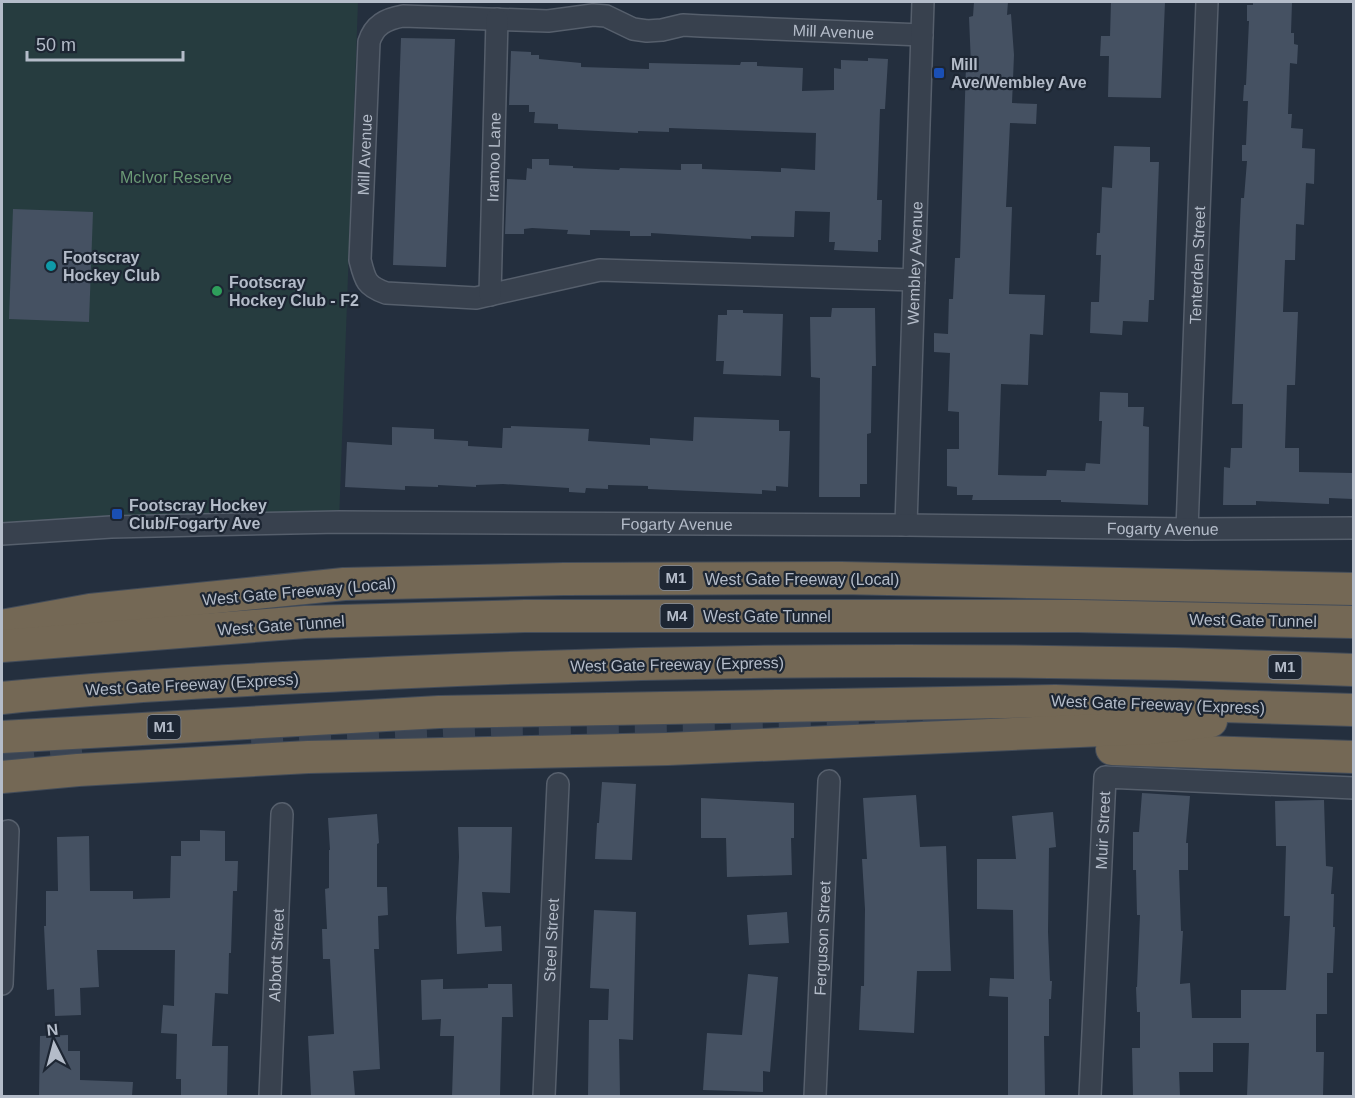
<svg xmlns="http://www.w3.org/2000/svg" width="1355" height="1098" font-family="Helvetica,sans-serif">
<rect width="100%" height="100%" fill="#242f3e"/>
<path fill="#263c3f" d="M2,2H358L339,522L2,534Z"/>
<g fill="#455162">
<path d="M974,2H1008L1007,15L1011,14L1014,55L1012,103L1037,104L1036,124L1010,123L1006,207H1012L1009,294L1045,295L1043,335L1030,334L1028,385L1001,384L998,475L1046,476L1047,470L1085,471L1086,463L1100,464L1102,421H1099L1100,392L1128,393V407H1144L1143,426L1149,427L1148,505L1061,502V500H972L973,495H957V487L947,486V449H959V412L948,411L950,353L934,352V333L948,334L949,299H953L955,258H960L966,65H971L969,17L973,16Z"/>
<path d="M1111,2H1165L1161,98L1108,97L1109,56H1100L1101,36H1110Z"/>
<path d="M1253,2H1292L1291,33H1294V44L1298,45L1297,64L1290,63L1288,114H1292L1291,128L1303,129L1302,148L1315,149L1314,184L1306,183L1304,225L1296,224L1295,260H1285L1283,312H1298L1295,385H1287L1285,448H1299V472L1353,473V499L1329,498V504L1256,501V505H1223L1224,467L1230,468L1231,448H1242L1243,404H1232L1241,198H1244L1247,161H1242V145H1246L1248,101H1243L1244,85H1246L1249,21H1247V5H1253Z"/>
<path d="M401,38L455,39L446,267L393,265Z"/>
<path d="M511,51L531,52V55H539V59L581,63V67L649,69V63L740,65L741,62H757V66L803,68L802,91L834,90V68L841,69V60L868,61V58L888,59L885,109H880L877,200H882L881,240H878V252L834,250L835,242H829L830,212L795,211L794,237L751,236V239L651,233V236H630V231L590,230V235L567,234L568,230L532,228L524,229V234H505L507,179L526,180L527,168L532,169V159H549V165L573,166V168L619,170L620,168L681,170V164H702V169L781,172V168L815,170L816,133L669,128V132L638,131V133L558,129V124L534,123L535,112H529V105H509Z"/>
<path d="M1114,146L1150,147V162H1159L1154,300H1149L1148,322L1123,321L1122,335L1090,333L1091,302H1099L1101,255H1096L1097,233H1100L1102,187L1112,188Z"/>
<path d="M13,209L93,212L89,322L9,319Z"/>
<path d="M832,308H875L876,366H872L871,433L867,434V484H860V497H819L820,378L811,377L810,317H831Z"/>
<path d="M727,310H743V313L783,314L781,376L723,374L724,361H716L718,315H727Z"/>
<path d="M694,417L779,420V431H790L788,487L776,486V491L762,490V494L648,489V486L608,485V489L586,488L585,493L569,492V488L503,484L476,485V487L438,485V487L405,486V490L345,487L347,442L392,445V427L434,429V439L468,441V446L502,448L503,428H511V426L589,429L588,441L650,445V438L693,441Z"/>
<path d="M602,782L636,784L632,860L595,859L597,823H599Z"/>
<path d="M1142,793L1190,796L1186,843H1188V870H1179L1181,931H1183L1180,984L1190,983L1192,1018H1241V990H1286L1290,916H1284L1286,846H1276L1275,801L1324,800L1326,866L1333,867L1331,894H1334L1333,927H1335L1333,973H1327V1014H1316V1052H1324L1323,1096H1247L1249,1043H1213V1072H1179L1180,1096H1133L1132,1048H1140V1012H1137L1136,987H1137L1140,915H1137L1136,870H1133V832H1139Z"/>
<path d="M916,795L920,847L946,846L951,971H917L914,1033L859,1030L861,986H864L865,909L862,859H867L863,798Z"/>
<path d="M701,798L794,803V838H791L792,875L727,877L726,838H701Z"/>
<path d="M1053,812L1056,847L1049,848L1048,932L1050,981H1052L1051,999H1049V1036H1044L1045,1096H1008V997L989,996L990,978L1014,979L1013,910L977,909V859H1016L1012,816Z"/>
<path d="M377,814L379,843L377,844V887H387L388,915L378,916L379,949H374L380,1069L353,1071L355,1096H311L308,1036L334,1034L330,959H323L322,929H327L325,889L329,888V850H330L328,818Z"/>
<path d="M458,827H512L510,893L482,892L485,927L501,926L502,951L457,954L456,918L459,857Z"/>
<path d="M200,830L225,831V861H238L237,891H233L231,953H229L228,994L215,993L212,1046H228L227,1096H181V1079H176L177,1034L161,1033L163,1005L174,1006L175,950H97L99,987L80,988L81,1015L55,1016L54,989L47,990L44,926H46V891H58L57,837L89,836L90,891H133V899L170,898L171,856H181V841H200Z"/>
<path d="M594,910L636,912L633,1040L619,1039L620,1096H588L589,1020H608L609,989L590,988Z"/>
<path d="M787,912L789,943L749,945L747,915Z"/>
<path d="M748,974L778,977L770,1072L763,1071V1092L703,1090L707,1033L742,1035Z"/>
<path d="M443,979V989L488,988V984H512L513,1017H502L500,1096H452L454,1036H440L441,1019L422,1020L421,980Z"/>
<path d="M68,1035V1051H80V1080L133,1082L132,1096H39L40,1036Z"/>
</g>
<g fill="none" stroke-linecap="round" stroke-linejoin="round">
<g stroke="#3a4453" stroke-width="32" stroke-dasharray="32 16" stroke-linecap="butt">
<path d="M251,738L504,727L803,723L960,718"/>
<path d="M2,755L96,746"/>
</g>
<defs>
<g id="minor">
<path id="s1" d="M914,280L600,270L476,298L386,293C366,286 365,280 360,260L369,42C374,25 386,19 403,16L548,21L593,15L606,16L633,29L647,31L662,30L683,25L701,26L922,35"/>
<path id="s2" d="M490,295L497,19"/>
<path id="s3" d="M906,525L923,2"/>
<path id="s4" d="M1187,529L1207,2"/>
<path id="s5" d="M2,534L111,527L339,522L906,525L1187,529L1354,528"/>
<path d="M2,984L8,831"/>
<path id="s6" d="M270,1096L282,814"/>
<path id="s7" d="M544,1096L558,784"/>
<path id="s8" d="M815,1096L829,781"/>
<path id="s9" d="M1090,1096L1105,777L1354,788"/>
</g>
<g id="highway">
<path d="M2,626L90,610L344,584L564,579L841,578L1354,589"/>
<path d="M2,646L305,622L525,616H1077L1354,622"/>
<path d="M2,698C130,685 259,679 388,673C710,658 1032,657 1354,670"/>
<path d="M2,737L439,712L1055,701L1354,710"/>
<path d="M1112,749L1354,757"/>
<path d="M2,777L78,770L308,757L668,749L1149,728L1211,721"/>
</g>
</defs>
<use href="#minor" stroke="#565f6c" stroke-width="24"/>
<use href="#highway" stroke="#434c59" stroke-width="34"/>
<use href="#minor" stroke="#38414e" stroke-width="21"/>
<use href="#highway" stroke="#746855" stroke-width="32"/>
</g>
<g fill="#1a4fb4" stroke="#1d2633" stroke-width="2">
<rect x="933" y="67" width="12" height="12" rx="3"/>
<rect x="111" y="508" width="12" height="12" rx="3"/>
</g>
<circle fill="#0f9aa8" stroke="#1d2633" stroke-width="2" cx="51" cy="266" r="6"/>
<circle fill="#2e9e5b" stroke="#1d2633" stroke-width="2" cx="217" cy="291" r="6"/>
<g text-anchor="middle" stroke-width="4.5" stroke-linejoin="round" paint-order="stroke">
<g fill="#1d2633" stroke="#878f9c" stroke-width="1.5">
<rect x="659.5" y="566" width="33" height="24" rx="4.5"/>
<rect x="660.5" y="604" width="33" height="24" rx="4.5"/>
<rect x="1268.5" y="655" width="33" height="24" rx="4.5"/>
<rect x="147.5" y="715" width="33" height="24" rx="4.5"/>
</g>
<g font-size="15" font-weight="bold" fill="#b4bcc9">
<text x="676" y="583">M1</text>
<text x="677" y="621">M4</text>
<text x="1285" y="672">M1</text>
<text x="164" y="732">M1</text>
</g>
<g font-size="16" fill="#b4bcc9" stroke="#1d2633">
<text dy="6" stroke="none"><textPath href="#s1" startOffset="1275">Mill Avenue</textPath></text>
<text dy="6" stroke="none"><textPath href="#s1" startOffset="682">Mill Avenue</textPath></text>
<text dy="6" stroke="none"><textPath href="#s2" startOffset="138">Iramoo Lane</textPath></text>
<text dy="6" stroke="none"><textPath href="#s3" startOffset="262">Wembley Avenue</textPath></text>
<text dy="6" stroke="none"><textPath href="#s4" startOffset="264">Tenterden Street</textPath></text>
<text dy="6" stroke="none"><textPath href="#s5" startOffset="675">Fogarty Avenue</textPath></text>
<text dy="6" stroke="none"><textPath href="#s5" startOffset="1161">Fogarty Avenue</textPath></text>
<text x="802" y="585">West Gate Freeway (Local)</text>
<text transform="translate(299 591) rotate(-5)" y="6">West Gate Freeway (Local)</text>
<text x="767" y="622">West Gate Tunnel</text>
<text transform="translate(1253 620) rotate(1)" y="6">West Gate Tunnel</text>
<text transform="translate(281 625) rotate(-4)" y="6">West Gate Tunnel</text>
<text transform="translate(677 664) rotate(-1)" y="6">West Gate Freeway (Express)</text>
<text transform="translate(192 684) rotate(-3)" y="6">West Gate Freeway (Express)</text>
<text transform="translate(1158 704) rotate(2)" y="6">West Gate Freeway (Express)</text>
<text dy="6" stroke="none"><textPath href="#s9" startOffset="266">Muir Street</textPath></text>
<text dy="6" stroke="none"><textPath href="#s8" startOffset="158">Ferguson Street</textPath></text>
<text dy="6" stroke="none"><textPath href="#s7" startOffset="156">Steel Street</textPath></text>
<text dy="6" stroke="none"><textPath href="#s6" startOffset="141">Abbott Street</textPath></text>
</g>
<g font-size="16" font-weight="bold" fill="#b4bcc9" stroke="#1d2633" text-anchor="start">
<text x="951" y="70">Mill<tspan x="951" dy="18">Ave/Wembley Ave</tspan></text>
<text x="63" y="263">Footscray<tspan x="63" dy="18">Hockey Club</tspan></text>
<text x="229" y="288">Footscray<tspan x="229" dy="18">Hockey Club - F2</tspan></text>
<text x="129" y="511">Footscray Hockey<tspan x="129" dy="18">Club/Fogarty Ave</tspan></text>
</g>
<g font-size="16" fill="#6b9a76" stroke="#1d2633">
<text x="176" y="183">McIvor Reserve</text>
</g>
</g>
<rect width="1355" height="1098" fill="none" stroke="#b4bcc9" stroke-width="6"/>
<g transform="translate(54 1044) rotate(354)" stroke="#1d2633" stroke-width="4.5" paint-order="stroke">
<path d="M0-4.5L10 22L0 15L-10 22Z" fill="#b4bcc9"/>
<text y="-9" font-size="16" font-weight="bold" text-anchor="middle" fill="#b4bcc9">N</text>
</g>
<path d="M27 51v9h156v-9" fill="none" stroke="#b4bcc9" stroke-width="3"/>
<text x="36" y="51" font-size="18" fill="#b4bcc9" stroke="#1d2633" stroke-width="4.5" paint-order="stroke">50 m</text>
</svg>
